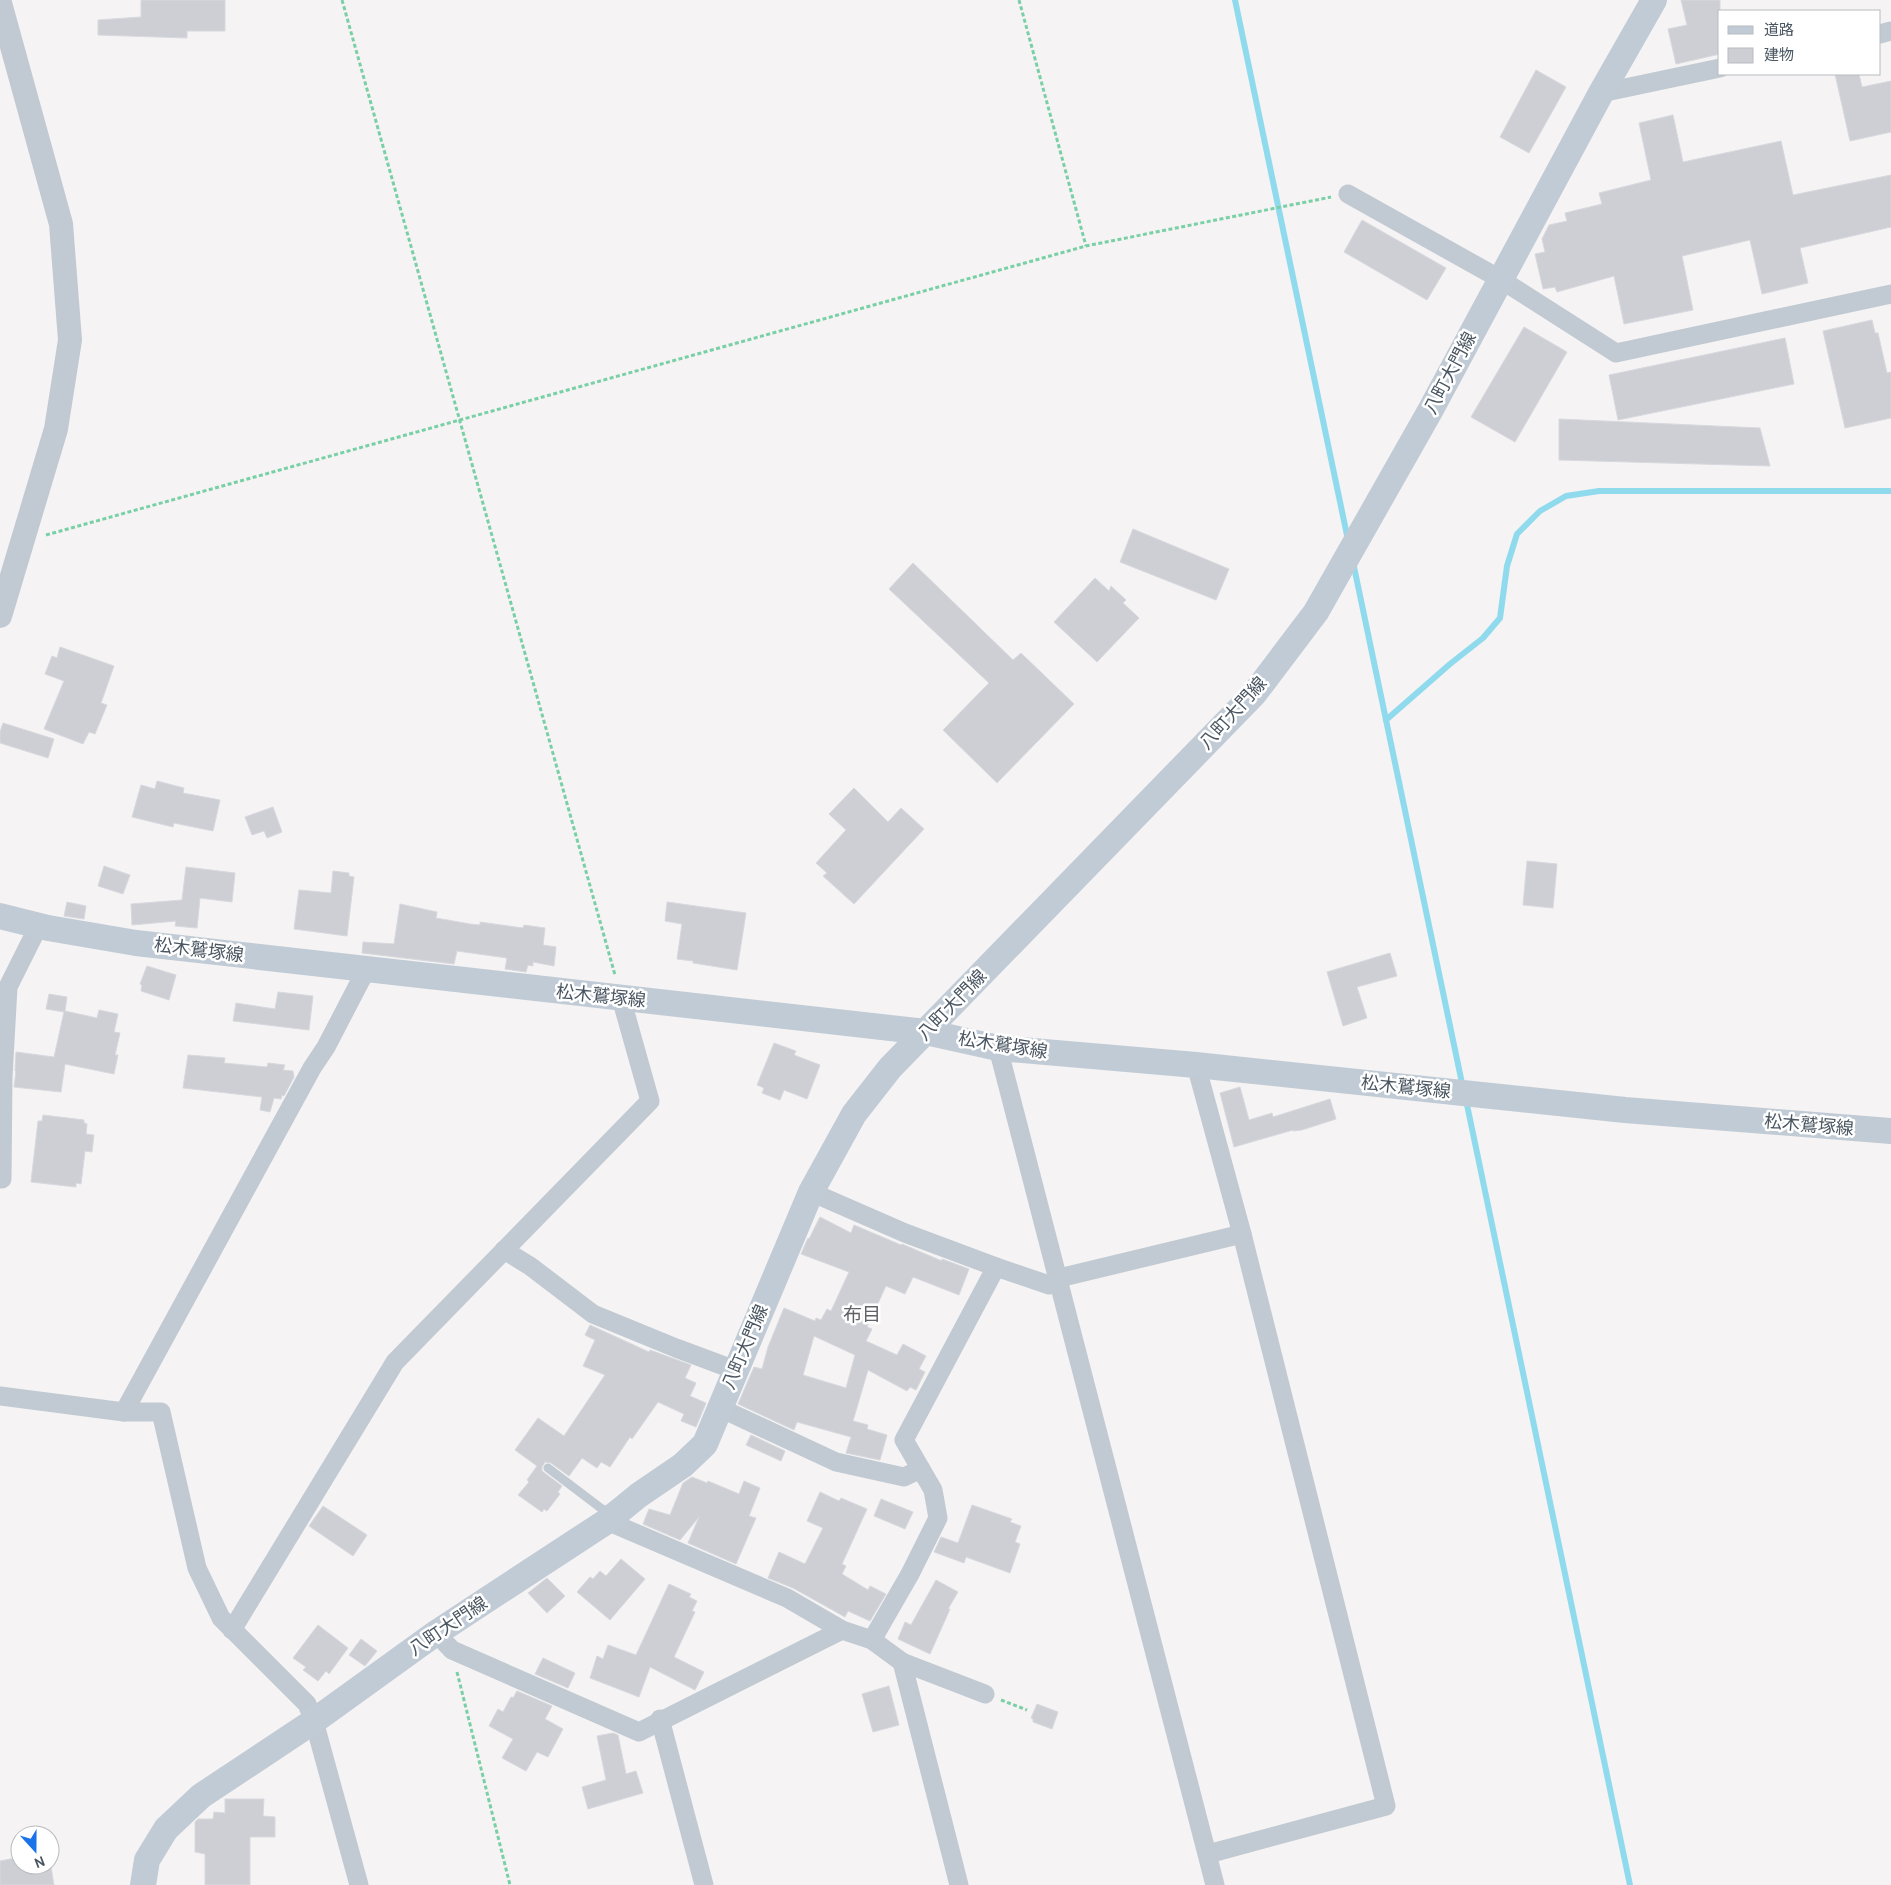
<svg xmlns="http://www.w3.org/2000/svg" width="1891" height="1885" font-family="Cabin,'Noto Sans JP',sans-serif">
<rect width="100%" height="100%" fill="#f5f3f3"/>
<g fill="none" stroke-linecap="round" stroke-linejoin="round">
<g stroke="#90daee" stroke-width="6">
<path d="M1235,0L1348,540"/>
<path d="M1353,562L1463,1088"/>
<path d="M1386,720L1450,664L1483,638L1500,618L1507,566L1517,534L1540,511L1566,496L1599,491H1891"/>
<path d="M1466,1100L1630,1885"/>
</g>
</g>
<g fill="#cdcfd5" stroke="#d7d9de" fill-rule="evenodd">
<path d="M141,0H225V31H187V38L98,35V20L141,17Z"/>
<path d="M1681,0H1720V54L1676,64L1668,29L1687,25Z"/>
<path d="M1536,70L1566,87L1529,153L1500,137Z"/>
<path d="M1835,74H1859L1862,87L1891,81V132L1850,141Z"/>
<path d="M1673,115L1683,162L1781,141L1793,195L1891,175V227L1800,248L1808,283L1762,294L1750,240L1682,256L1693,310L1624,324L1614,276L1557,292L1555,287L1543,289L1535,254L1545,252L1542,239L1549,225L1567,221L1565,213L1602,204L1599,193L1651,180L1639,123Z"/>
<path d="M1362,220L1446,268L1427,300L1344,252Z"/>
<path d="M1872,320L1875,333H1878L1887,373L1891,372V418L1845,428L1823,331Z"/>
<path d="M1524,327L1567,352L1515,442L1471,417Z"/>
<path d="M1785,338L1794,384L1618,420L1609,375Z"/>
<path d="M1559,419L1760,428L1770,466L1559,460Z"/>
<path d="M1133,529L1229,569L1216,600L1120,562Z"/>
<path d="M913,563L1013,660L1021,653L1074,704L997,783L943,730L989,683L889,589Z"/>
<path d="M1095,578L1109,591L1111,586L1126,600L1123,603L1139,618L1097,662L1054,622Z"/>
<path d="M60,647L114,666L101,703L107,705L95,734L89,732L83,744L44,729L64,681L45,674L52,656L57,658Z"/>
<path d="M3,723L54,739L48,758L0,743V732Z"/>
<path d="M157,781L184,788L183,793L220,800L213,831L174,823L173,827L132,817L141,785L155,789Z"/>
<path d="M854,788L888,822L901,808L924,829L854,904L823,876L827,873L816,863L846,830L829,814Z"/>
<path d="M273,807L282,832L267,838L264,831L252,835L245,817Z"/>
<path d="M1527,861L1557,864L1553,908L1523,905Z"/>
<path d="M104,866L130,875L123,894L98,886Z"/>
<path d="M186,867L235,873L232,902L200,898L197,928L175,926L176,921L132,925L131,904L182,900Z"/>
<path d="M333,871L349,873V876L354,877L347,936L294,929L299,890L331,893Z"/>
<path d="M67,902L86,906L84,919L64,916Z"/>
<path d="M667,902L746,913L737,970L693,963V961L677,959L682,924L665,921Z"/>
<path d="M400,904L437,912L436,918L470,924L480,925V922L523,928L524,925L545,928L543,945L556,947L554,966L533,962V966L528,965L526,972L505,969L507,958L457,951L454,964L362,953L363,942L394,944Z"/>
<path d="M1390,953L1397,976L1357,987L1367,1018L1343,1026L1327,972Z"/>
<path d="M147,966L176,975L169,1000L141,991L142,985L140,984Z"/>
<path d="M278,992L313,996L309,1030L233,1021L236,1003L275,1009Z"/>
<path d="M49,994L67,997L65,1011L97,1018L99,1010L118,1014L114,1032L120,1033L115,1055H118L114,1074L65,1064L61,1092L14,1087L16,1071H15L16,1052L54,1057L64,1012L46,1009Z"/>
<path d="M774,1043L796,1051L794,1055L820,1065L807,1099L784,1090L780,1100L762,1093L764,1088L757,1085Z"/>
<path d="M188,1055L225,1058L224,1063L267,1067L268,1063L285,1065L283,1070L293,1071L294,1077L284,1096L282,1095L281,1099L274,1098L270,1112L260,1110L262,1097L183,1088Z"/>
<path d="M1240,1087L1249,1120L1272,1113L1273,1117L1330,1099L1336,1119L1302,1130L1293,1131V1130L1234,1147L1220,1093Z"/>
<path d="M43,1115L84,1120V1123L87,1124L86,1134L94,1135L92,1152L85,1151L81,1184L76,1183V1187L31,1182L38,1121H42Z"/>
<path d="M820,1217L851,1233L854,1225L901,1245L902,1244L942,1261V1259L969,1269L959,1295L913,1277L905,1294L886,1286L867,1327L872,1329L866,1341L897,1355L903,1344L926,1356L919,1369L925,1372L916,1390L910,1387L907,1391L868,1370L853,1421L868,1425L867,1429L887,1435L880,1460L846,1453L851,1437L797,1422L794,1430L738,1404L754,1367L762,1369L768,1347L784,1308L815,1321L816,1318L821,1320L827,1309L831,1311L849,1272L801,1254L808,1238L809,1239ZM814,1336L855,1355L846,1388L803,1375Z"/>
<path d="M590,1325L649,1352L650,1350L691,1365L685,1378L696,1383L690,1396L706,1403L696,1427L681,1421L684,1414L658,1402L632,1439L630,1437L610,1467L601,1462L597,1468L582,1458L569,1476L551,1463L545,1462L542,1467V1471L562,1486L558,1492L560,1494L547,1511L544,1509L542,1512L518,1495L529,1482L527,1480L537,1466L515,1450L538,1418L564,1436L605,1375L583,1366L595,1340L585,1335Z"/>
<path d="M751,1435L785,1451L781,1461L746,1445Z"/>
<path d="M692,1477L707,1483L708,1481L739,1494L744,1481L760,1488L749,1516L756,1518L736,1564L688,1543L699,1517L680,1540L643,1524L649,1509L670,1515L683,1483Z"/>
<path d="M820,1492L839,1501L841,1498L867,1509L842,1564L846,1566L842,1574L868,1590L870,1586L886,1594L870,1621L848,1611L845,1617L793,1588L768,1578L779,1552L805,1564L823,1528L807,1521Z"/>
<path d="M881,1499L913,1512L905,1529L874,1516Z"/>
<path d="M972,1505L1012,1519L1010,1522L1021,1526L1015,1542L1020,1544L1010,1573L966,1557L964,1563L934,1552L941,1537L958,1543Z"/>
<path d="M323,1506L367,1535L353,1556L309,1526Z"/>
<path d="M621,1559L645,1579L610,1620L577,1592L590,1577L593,1579L600,1571L606,1576Z"/>
<path d="M547,1578L565,1596L547,1613L528,1593Z"/>
<path d="M936,1580L958,1592L948,1609H950L930,1654L898,1639L905,1622L911,1625Z"/>
<path d="M669,1584L691,1594L689,1597L697,1601L692,1611L695,1612L674,1657L704,1672L695,1690L650,1667L639,1697L590,1678L597,1656L603,1659L608,1645L636,1655Z"/>
<path d="M318,1625L348,1648L329,1674L326,1671L318,1681L303,1670L306,1667L293,1658Z"/>
<path d="M361,1639L377,1651L365,1666L349,1655Z"/>
<path d="M543,1658L575,1673L568,1688L535,1674Z"/>
<path d="M889,1686L899,1725L873,1732L862,1694Z"/>
<path d="M517,1691L552,1706L545,1719L563,1729L548,1757L537,1752L526,1771L502,1758L513,1739L489,1726L498,1709L503,1712L511,1697L513,1698Z"/>
<path d="M1037,1704L1058,1712L1052,1729L1033,1722V1719L1031,1718Z"/>
<path d="M613,1733L618,1735L626,1774L636,1771L643,1793L588,1809L582,1787L606,1780L597,1736Z"/>
<path d="M225,1799H264L263,1816L275,1817V1837H250V1885H205V1854L195,1852V1822L198,1819H213L214,1812L225,1813Z"/>
<path d="M20,1857V1865H50V1861L54,1885H0V1861Z"/>
</g>
<g fill="none" stroke-linecap="round" stroke-linejoin="round">
<g stroke="#7ad0a6" stroke-width="3" stroke-dasharray="4 2.5" stroke-linecap="butt">
<path d="M342,0L615,975"/>
<path d="M1019,0L1086,246"/>
<path d="M46,535L1086,246L1331,197"/>
<path d="M457,1672L510,1885"/>
<path d="M1001,1700L1027,1710"/>
</g>
<path stroke="#c1cad2" stroke-width="9" d="M548,1468L602,1509L612,1512"/>
<g stroke="#c1cad2" stroke-width="19">
<path d="M1880,34L1891,31"/>
<path d="M1601,93L1720,68"/>
<path d="M1348,194L1500,279L1616,353L1891,294"/>
<path d="M998,1048L1215,1885"/>
<path d="M1196,1065L1242,1234L1386,1806L1208,1854"/>
<path d="M0,1179H2L3,1077L8,987L39,925"/>
<path d="M811,1192L905,1233L996,1267L904,1440L933,1490L938,1518L910,1574L872,1640"/>
<path d="M504,1250L530,1266L593,1314L676,1348L735,1370"/>
<path d="M996,1267L1049,1285L1060,1282"/>
<path d="M1059,1278L1242,1234"/>
<path d="M0,1396L124,1412H161L197,1568L221,1618L307,1704L314,1721L359,1885"/>
<path d="M720,1408L836,1462L904,1477L921,1469"/>
<path d="M124,1412L312,1068L326,1047L366,970"/>
<path d="M607,1521L787,1598L842,1630L872,1640L902,1662L985,1694"/>
<path d="M232,1630L395,1362L650,1101L621,998"/>
<path d="M436,1633L452,1650L639,1732L842,1630"/>
<path d="M902,1662L959,1885"/>
<path d="M660,1719L704,1885"/>
</g>
<path stroke="#c1cad2" stroke-width="24" d="M0,3L61,224L70,340L56,429L0,616"/>
<g stroke="#c1cbd6" stroke-width="26">
<path d="M0,916L48,928L136,943L926,1032L998,1048L1196,1065L1625,1110L1891,1131"/>
<path d="M143,1885L147,1860L166,1829L201,1796L314,1721L436,1633L607,1521L639,1495L683,1465L705,1444L811,1192L854,1114L890,1068L1254,694L1316,612L1430,411L1601,93L1654,0"/>
</g>
</g>
<g text-anchor="middle" stroke-width="5" stroke-linejoin="round" paint-order="stroke">
<g font-size="18" fill="#4a5661" stroke="#fff">
<text transform="translate(1450 373) rotate(-62)" y="6">八町大門線</text>
<text transform="translate(1233 713) rotate(-48)" y="6">八町大門線</text>
<text transform="translate(199 950) rotate(7)" y="6">松木鷲塚線</text>
<text transform="translate(601 996) rotate(6)" y="6">松木鷲塚線</text>
<text transform="translate(952 1005) rotate(-46)" y="6">八町大門線</text>
<text transform="translate(1003 1045) rotate(9)" y="6">松木鷲塚線</text>
<text transform="translate(1406 1087) rotate(6)" y="6">松木鷲塚線</text>
<text transform="translate(1809 1125) rotate(5)" y="6">松木鷲塚線</text>
<text transform="translate(745 1347) rotate(-67)" y="6">八町大門線</text>
<text transform="translate(448 1626) rotate(-34)" y="6">八町大門線</text>
</g>
<g font-size="19" fill="#5f6368" stroke="#fff">
<text x="862" y="1321">布目</text>
</g>
</g>
<rect x="1718" y="10" width="162" height="65" fill="#ffffff" stroke="#b7bbc0"/>
<rect x="1728" y="26" width="25" height="8" fill="#c1cbd6" stroke="#b7bbc0"/>
<text x="1764" y="35" font-size="15" fill="#4a5661">道路</text>
<rect x="1728" y="48" width="25" height="15" fill="#cdcfd5" stroke="#b7bbc0"/>
<text x="1764" y="60" font-size="15" fill="#4a5661">建物</text>
<g transform="translate(35 1850) rotate(159)"><circle r="24" fill="#ffffff" stroke="#b7bbc0"/>
<path d="M0-4L9 19L0 12L-9 19Z" fill="#1a73e8"/>
<text y="-8" font-size="14" font-weight="bold" text-anchor="middle" fill="#4a5661">N</text>
</g>
</svg>
